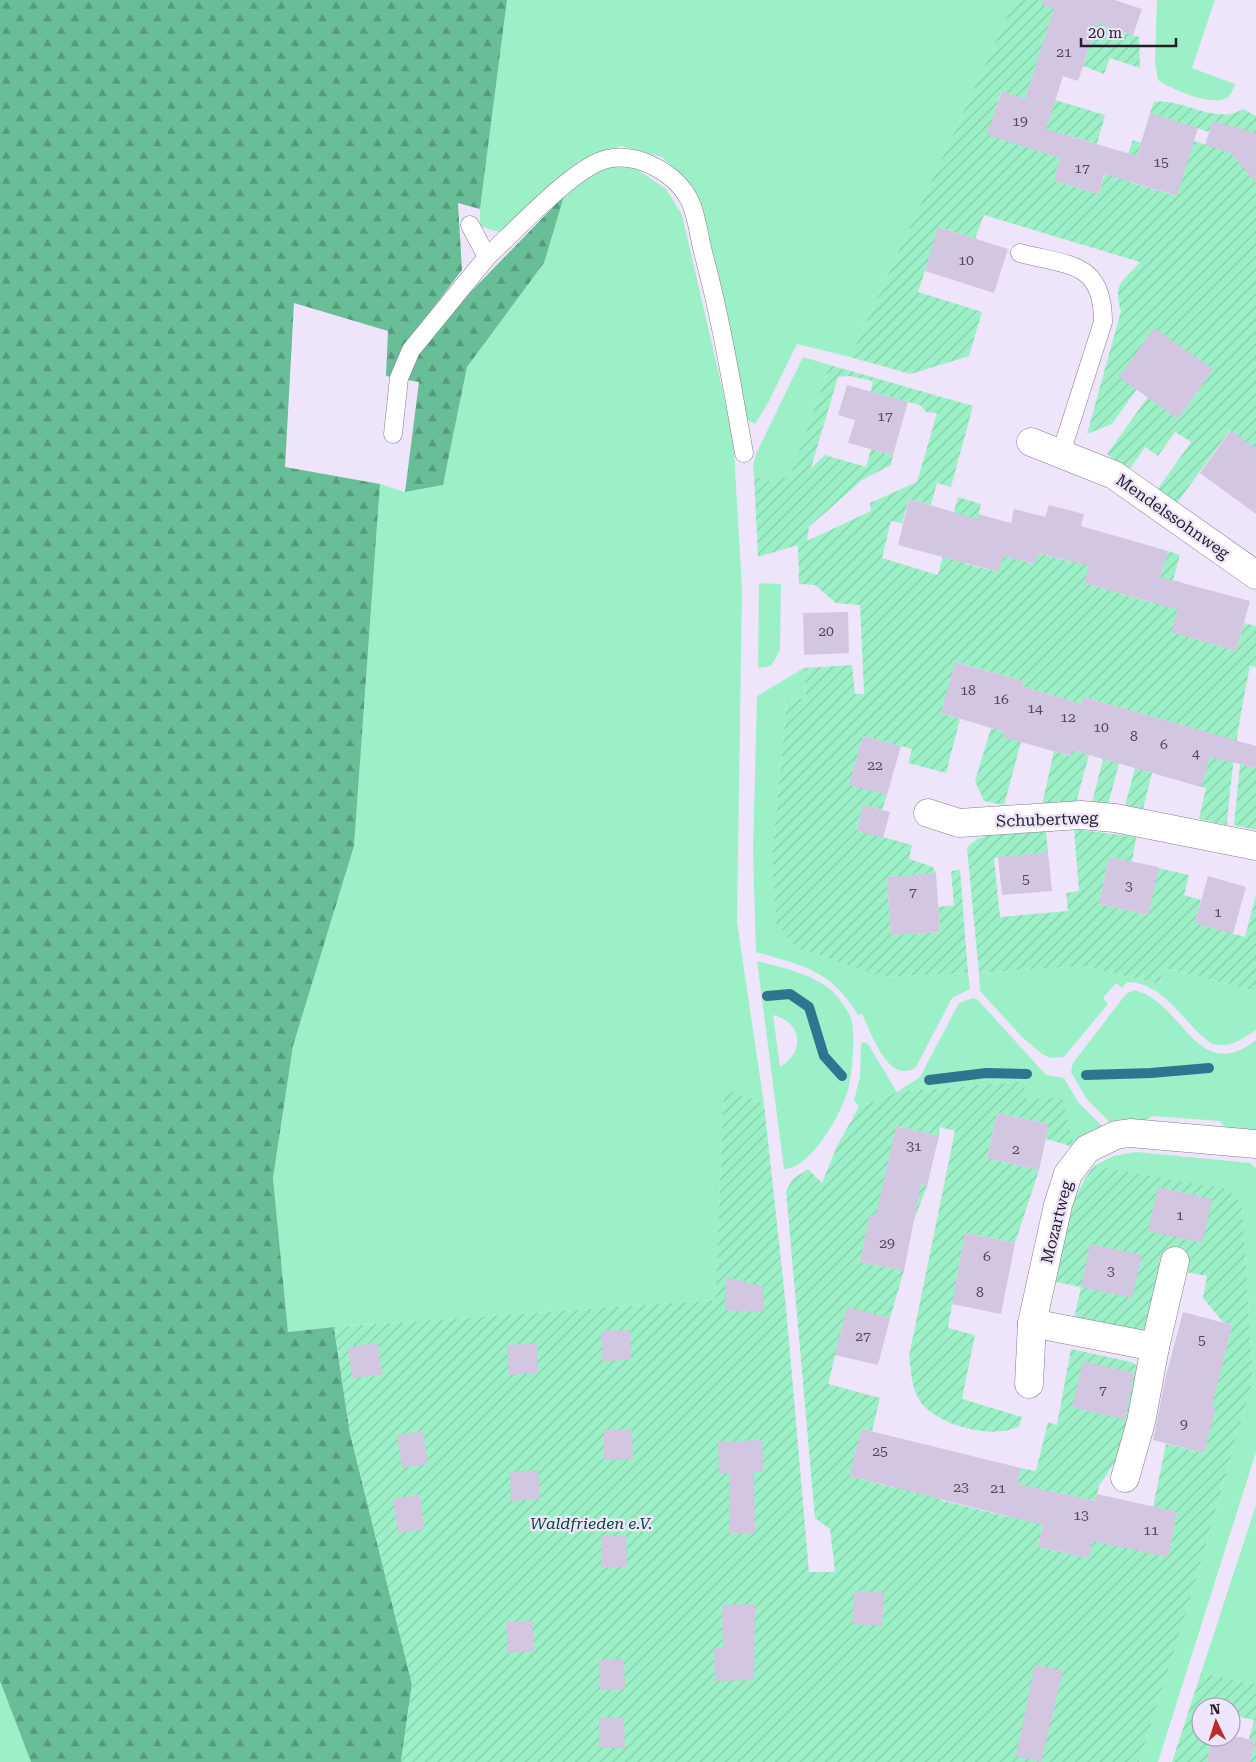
<svg xmlns="http://www.w3.org/2000/svg" width="1256" height="1762" font-family="'Roboto Serif',serif">
<defs>
<pattern id="forest-firs" width="22" height="20" patternUnits="userSpaceOnUse" patternTransform="scale(1.25)"><rect width="22" height="20" fill="#68be96"/><path d="M5 1l3.5 6h-7zM16 11l3.5 6h-7z" fill="#559a7a"/></pattern>
<pattern id="garden-furrows" width="10" height="10" patternUnits="userSpaceOnUse" patternTransform="scale(1.25)"><rect width="10" height="10" fill="#9cf0c7"/><path d="M-1 1l2-2M0 10L10 0M9 11l2-2" fill="none" stroke="#86cdab"/></pattern>
</defs>
<rect width="100%" height="100%" fill="#efe5fb"/>
<g fill="#9cf0c7" fill-rule="evenodd">
<path d="M507,0H1015L850,357L797,344L768,403L755,424L746,419L713,255L694,188L662,157L621,146L580,161L502,233L480,226V209Z"/>
<path d="M1157,0H1215L1192,68L1235,84C1233,90 1231,97 1224,99C1208,105 1171,89 1158,80L1155,62Z"/>
<path d="M603,166L635,168L666,189L682,215L733,435L742,589L737,922L764,1104L724,1090L715,1300L334,1327L288,1332L273,1178L293,1046L354,846L380,484L405,492L443,485L467,367L544,263L564,196Z"/>
<path d="M803,357L830,365L790,477L773,482L754,476L753,465L756,454Z"/>
<path d="M759,583L781,584L780,650L771,666L758,668Z"/>
<path d="M804,668L806,698L787,700L772,856L883,977L968,973L970,989L952,998L916,1067C889,1087 871,1032 862,1014L858,1015C831,970 804,966 756,952L753,852L757,696Z"/>
<path d="M757,961C782,968 810,973 831,990C837,995 848,1010 851,1018C856,1032 852,1075 848,1090C841,1114 811,1169 784,1169ZM773,1015C802,1022 806,1051 780,1067Z"/>
<path d="M1084,966L1159,984L1164,968L1256,991V1030C1241,1040 1231,1048 1212,1044C1184,1025 1165,982 1127,982L1122,988L1116,983L1103,998L1108,1004L1064,1057L1050,1058L1042,1054L1022,1037L980,991L979,973Z"/>
<path d="M1134,990C1182,1000 1197,1087 1256,1040V1129L1247,1133L1228,1131L1220,1121L1152,1116L1142,1124L1113,1126L1086,1098L1071,1072L1073,1063L1126,994Z"/>
<path d="M973,998L978,1000L1046,1075L1064,1078L1078,1102L1104,1128L1074,1147L1027,1100L1024,1081L897,1092L859,1107L854,1100L860,1077L861,1045L863,1042L868,1044L897,1092L920,1077L959,1003Z"/>
<path d="M1137,1152L1250,1163L1256,1168V1452L1158,1762H1139L1187,1610L1253,1380L1242,1203L1094,1166L1113,1156Z"/>
<path d="M1256,1505V1684L1201,1673Z"/>
<path d="M0,1681L31,1762H0Z"/>
</g>
<g fill="url(#forest-firs)">
<path d="M0,0H507L480,209L458,203L462,270L409,340L393,377L386,376L388,331L294,303L285,467L380,484L354,846L293,1046L273,1178L288,1332L334,1327L350,1433L412,1684L401,1762H31L0,1681Z"/>
<path d="M564,196L544,263L467,367L443,485L405,492L419,382L407,380L416,358L454,309Z"/>
</g>
<g fill="url(#garden-furrows)" fill-rule="evenodd">
<path d="M1015,0H1075L1112,12L1108,27L1139,37L1140,68L1110,58L1104,74L1083,66L1092,38L1049,25L1025,99L1001,92L988,135L1055,100L1105,115L1097,144L1067,135L1054,181L1099,194L1110,155L1126,159L1133,140L1141,143L1129,182L1176,196L1194,141L1232,153L1239,129L1213,121L1209,132L1150,113L1154,102C1183,98 1216,126 1243,109L1256,116V449L1230,430L1177,503L1157,490L1191,442L1175,432L1158,456L1145,447L1129,470L1107,454L1148,397L1178,419L1213,369L1120,377L1137,389L1112,424L1087,434L1121,311C1112,282 1124,281 1140,262L984,215L975,239L939,227L918,292L982,312L969,356L911,374L850,357Z"/>
<path d="M830,365L973,406L951,487L937,483L931,505L909,499L902,523L891,521L882,558L938,575L958,497L981,504L966,564L998,572L1003,556L1034,564L1038,553L1071,562L1075,546L1094,551L1085,583L1152,603L1168,551L1180,555L1173,580L1185,584L1172,632L1236,651L1244,623L1256,626V667L1250,666C1239,719 1231,771 1227,825L1199,819L1206,788L1201,787L1216,735L1083,697L1081,704L1021,686L1023,681L956,662L941,713L960,719L946,773L908,763L912,749L863,736L850,784L887,795L882,810L863,805L857,830L912,845L909,859L933,867L936,873L887,877L891,935L940,932L938,907L954,905L951,871L960,870L968,973L883,977L796,947L776,923L772,856L787,700L806,698L804,668L852,665L855,694H864L860,605L836,603L815,585L799,584L798,545L758,557L754,476L773,482L790,476ZM849,376L873,381L871,392L920,405L926,412L937,413L917,482L870,503L871,511L807,541L809,527L862,480L891,465L893,455L871,449L866,467L825,455L811,468L838,377Z"/>
<path d="M991,728L1005,732L1003,736L1021,742L1004,805L984,801L975,781Z"/>
<path d="M1072,750L1089,755L1076,803L1042,805L1054,751L1070,756Z"/>
<path d="M1103,759L1119,763L1108,805L1092,803Z"/>
<path d="M1240,764L1256,768V830L1234,825Z"/>
<path d="M1135,768L1152,773L1143,809L1125,806Z"/>
<path d="M1074,829L1136,837L1132,862L1109,857L1099,904L1148,915L1158,868L1189,875L1184,895L1201,900L1195,923L1245,937L1256,895V991L1164,968L1159,984L1084,966L979,973L967,848C984,827 1021,832 1046,831L1048,852L994,858L1000,917L1068,911L1066,893L1079,891Z"/>
<path d="M1024,1081L1027,1100L1062,1097L1074,1147L1046,1139L1048,1124L997,1113L987,1158L1039,1170L1015,1243L965,1233L948,1328L975,1335L962,1399L1022,1417L1019,1426C995,1440 943,1426 925,1407C912,1395 911,1372 909,1356L955,1131L940,1127L939,1136L897,1126L885,1176L927,1186L913,1223L870,1215L860,1262L904,1271L890,1318L847,1308L828,1384L880,1398L872,1431L862,1429L850,1476L894,1488L901,1462L945,1475L940,1500L1009,1517L1021,1468L1036,1471L1048,1422L1057,1425L1071,1349L1131,1362L1138,1366L1129,1441L1099,1486L1096,1501L1050,1491L1038,1547L1088,1558L1095,1530L1168,1557L1177,1512L1153,1507L1166,1444L1204,1453L1215,1407L1165,1394L1221,1368L1232,1325L1223,1322L1203,1298L1207,1276L1185,1272L1189,1257L1170,1251L1148,1334L1073,1323L1081,1287L1056,1282C1065,1243 1068,1197 1094,1166L1227,1189L1242,1203L1253,1380L1187,1610L1139,1762H401L412,1684L350,1433L334,1327L715,1300L724,1089L764,1104L786,1307L809,1572H835L830,1529L815,1518L786,1191L793,1179L808,1169L822,1183L837,1146L859,1107L897,1092Z"/>
<path d="M1201,1673L1256,1684V1762H1250L1255,1741L1249,1739L1254,1720L1231,1715V1707H1201V1737H1213L1207,1762H1172Z"/>
</g>
<g fill="none" stroke-linecap="round" stroke-linejoin="round">
<g stroke="#30758f" stroke-width="10">
<path d="M767,996L790,994L809,1007L824,1056L842,1076"/>
<path d="M1086,1075L1151,1073L1209,1068"/>
<path d="M929,1080L986,1073L1027,1074"/>
</g>
</g>
<g fill="#d3c6e1">
<path d="M1043,0H1115L1142,9L1133,35L1097,23L1078,81L1063,76L1046,129L1137,156L1150,113L1198,128L1177,196L1104,174L1099,194L1054,181L1060,158L987,135L1002,91L1025,99L1054,9L1042,5Z"/>
<path d="M1213,121L1256,133V183L1231,153L1205,145Z"/>
<path d="M938,227L1008,249L994,293L925,271Z"/>
<path d="M1154,328L1213,369L1178,419L1119,377Z"/>
<path d="M847,385L908,402L893,455L848,443L855,420L838,415Z"/>
<path d="M1231,430L1256,449V514L1200,473Z"/>
<path d="M909,499L977,519L978,514L1011,523L1014,509L1045,517L1049,505L1084,514L1081,526L1168,551L1160,577L1250,601L1236,651L1171,632L1178,610L1084,583L1089,566L1038,553L1035,564L1003,556L999,572L898,545Z"/>
<path d="M848,612L849,653L804,655L803,613Z"/>
<path d="M955,662L1023,681L1021,686L1081,704L1083,697L1256,746V768L1210,757L1201,787L1072,750L1071,756L1003,737L1005,732L941,713Z"/>
<path d="M863,736L901,746L887,795L849,785Z"/>
<path d="M863,805L890,812L883,838L857,831Z"/>
<path d="M1048,852L1052,891L1002,895L998,857Z"/>
<path d="M1109,857L1159,867L1148,915L1099,904Z"/>
<path d="M936,873L940,932L891,935L887,877Z"/>
<path d="M1208,876L1246,887L1233,934L1195,923Z"/>
<path d="M997,1113L1049,1124L1039,1170L987,1158Z"/>
<path d="M896,1126L939,1136L927,1186L921,1184L904,1271L860,1262L870,1214L876,1216Z"/>
<path d="M1158,1187L1212,1199L1202,1243L1148,1231Z"/>
<path d="M965,1233L1015,1243L1001,1314L952,1304Z"/>
<path d="M1090,1244L1142,1255L1132,1298L1081,1287Z"/>
<path d="M726,1277L764,1287L763,1312L725,1310Z"/>
<path d="M847,1307L890,1318L878,1365L835,1355Z"/>
<path d="M1183,1312L1232,1325L1212,1406L1216,1407L1204,1453L1153,1440L1165,1380Z"/>
<path d="M630,1330L631,1360L602,1361L601,1331Z"/>
<path d="M378,1343L382,1375L352,1378L348,1347Z"/>
<path d="M537,1343L538,1373L509,1375L507,1345Z"/>
<path d="M1083,1361L1134,1373L1125,1420L1072,1407Z"/>
<path d="M632,1429L633,1460H604V1430Z"/>
<path d="M862,1429L1021,1468L1017,1484L1096,1501L1097,1494L1177,1512L1168,1557L1092,1541L1089,1558L1038,1547L1043,1525L849,1476Z"/>
<path d="M423,1431L428,1464L402,1468L397,1435Z"/>
<path d="M762,1440L763,1472H754L755,1533H729V1473L719,1474L718,1442Z"/>
<path d="M538,1470L540,1499L511,1501L510,1472Z"/>
<path d="M420,1495L424,1529L398,1533L393,1499Z"/>
<path d="M601,1536H626L627,1567H601Z"/>
<path d="M854,1591L884,1592L882,1626L852,1624Z"/>
<path d="M755,1604L754,1680L715,1681L714,1648H723L722,1605Z"/>
<path d="M532,1621L534,1651L508,1653L506,1622Z"/>
<path d="M624,1659L625,1689L600,1690L599,1660Z"/>
<path d="M1035,1665L1063,1671L1041,1762L1016,1756Z"/>
<path d="M624,1717L625,1748H599V1718Z"/>
<path d="M1213,1737H1241L1255,1741L1250,1762H1207Z"/>
</g>
<g fill="none" stroke-linecap="round" stroke-linejoin="round">
<defs>
<g id="service">
<path d="M470,225L487,257C513,233 575,166 607,159C638,152 676,173 690,201C697,216 699,236 703,252C721,318 732,386 744,453"/>
<path d="M1020,253C1069,266 1103,261 1103,322L1061,453"/>
<path d="M393,434L399,378L411,350L487,257"/>
</g>
<g id="minor">
<path d="M1031,442L1114,475L1256,575"/>
<path d="M928,813L959,823L1081,815L1115,818L1256,846"/>
<path d="M1032,1323L1155,1347L1141,1422L1125,1478"/>
<path d="M1155,1347L1175,1261"/>
<path d="M1029,1384L1032,1323L1058,1205L1068,1174L1087,1149L1116,1135L1130,1133L1256,1144"/>
</g>
</defs>
<use href="#service" stroke="#867a93" stroke-width="19"/>
<use href="#minor" stroke="#867a93" stroke-width="29"/>
<use href="#service" stroke="#fff" stroke-width="18"/>
<use href="#minor" stroke="#fff" stroke-width="28"/>
</g>
<g text-anchor="middle" stroke-width="5" stroke-linejoin="round" paint-order="stroke">
<g font-size="14" fill="#4f4856">
<text x="1064" y="57">21</text>
<text x="1020" y="126">19</text>
<text x="1161" y="167">15</text>
<text x="1082" y="173">17</text>
<text x="966" y="265">10</text>
<text x="885" y="421">17</text>
<text x="826" y="636">20</text>
<text x="968" y="695">18</text>
<text x="1001" y="704">16</text>
<text x="1035" y="713">14</text>
<text x="1068" y="722">12</text>
<text x="1101" y="732">10</text>
<text x="1134" y="741">8</text>
<text x="1164" y="749">6</text>
<text x="1196" y="758">4</text>
<text x="875" y="770">22</text>
<text x="1026" y="884">5</text>
<text x="1129" y="891">3</text>
<text x="913" y="897">7</text>
<text x="1218" y="917">1</text>
<text x="914" y="1151">31</text>
<text x="1016" y="1154">2</text>
<text x="1180" y="1220">1</text>
<text x="887" y="1248">29</text>
<text x="987" y="1261">6</text>
<text x="1111" y="1276">3</text>
<text x="980" y="1297">8</text>
<text x="863" y="1341">27</text>
<text x="1202" y="1345">5</text>
<text x="1103" y="1395">7</text>
<text x="1184" y="1429">9</text>
<text x="880" y="1456">25</text>
<text x="961" y="1492">23</text>
<text x="998" y="1493">21</text>
<text x="1081" y="1520">13</text>
<text x="1151" y="1535">11</text>
</g>
<g font-size="16" fill="#231e28" stroke="#efe5fb">
<text transform="translate(1173 516) rotate(35)" y="6">Mendelssohnweg</text>
<text transform="translate(1047 819) rotate(-2)" y="6">Schubertweg</text>
<text transform="translate(1056 1222) rotate(-76)" y="6">Mozartweg</text>
</g>
<g font-size="16" font-style="italic" fill="#004930" stroke="#efe5fb">
<text x="591" y="1529">Waldfrieden e.V.</text>
</g>
</g>
<g transform="translate(1216 1722) rotate(356)"><circle r="24" fill="#efe5fb" stroke="#9d95a7"/>
<path d="M0-4L9 19L0 12L-9 19Z" fill="#bb2b2a"/>
<text y="-8" font-size="14" font-weight="bold" text-anchor="middle" fill="#231e28">N</text>
</g>
<path d="M1081 38v8h95v-8" fill="none" stroke="#231e28" stroke-width="2.5"/>
<text x="1088" y="38" font-size="15" fill="#231e28" stroke="#efe5fb" stroke-width="4" paint-order="stroke">20 m</text>
</svg>
